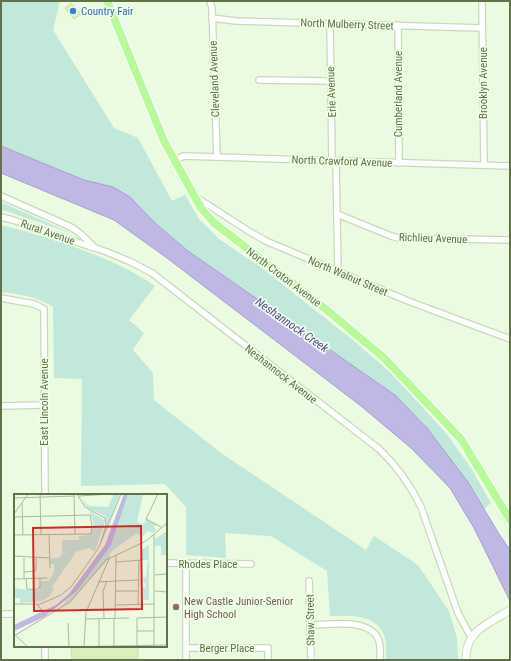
<svg xmlns="http://www.w3.org/2000/svg" width="511" height="661" font-family="'Roboto Condensed',sans-serif">
<rect width="100%" height="100%" fill="#eafbe1"/>
<g fill="#c1e8da">
<path d="M1,1H60L53,30L114,128L138,138L172,201L185,195L199,219L219,239L263,269L354,341L392,374L446,433L471,468L491,503L484,509L468,482L427,428L395,395L188,251L155,223L130,197L113,187L84,180L1,146Z"/>
<path d="M1,202L73,234L6,211H1Z"/>
<path d="M1,225C51,238 112,256 155,286L129,320L144,333L133,350L153,373L154,400L221,453L366,550L374,536L418,565L449,611L457,638L458,660H386C386,653 387,645 385,638C378,613 351,616 330,616L327,571L271,536L225,533L226,558L186,555V507L165,484L81,486L82,379L54,378L53,307C38,297 19,294 1,292Z"/>
</g>
<path fill="#bfb7e4" stroke="#a99dd5" d="M1,146L84,180L113,187L130,197L155,223L188,251L395,395L427,428L468,482L499,534L510,550V601L474,528L450,488L411,448L361,406L167,258L114,220L1,173Z"/>
<g fill="#d8f0ba" stroke="#c3e29b">
<path d="M71,3L81,14L74,19L65,8Z"/>
<path d="M71,646H138V660H72Z"/>
</g>
<g fill="none" stroke-linecap="round" stroke-linejoin="round">
<defs>
<g id="minor">
<path d="M210,1L212,8L217,157"/>
<path d="M482,1L484,165"/>
<path d="M212,18L236,21L482,28"/>
<path d="M330,24L332,161"/>
<path d="M398,25L399,163"/>
<path d="M259,80L331,81"/>
<path d="M175,160L184,156L510,166"/>
<path d="M336,161L338,272"/>
<path d="M1,196L71,227L82,235L95,248L107,252L131,262L152,273L379,449C397,466 410,484 421,507L458,613L471,637"/>
<path d="M196,197L250,232L266,241L408,301L510,339"/>
<path d="M337,214L391,236L398,238L510,240"/>
<path d="M1,217L13,220L94,248"/>
<path d="M1,298L34,304L44,309L45,495"/>
<path d="M1,406L44,405"/>
<path d="M166,563L251,564"/>
<path d="M186,563V660"/>
<path d="M309,581L311,660"/>
<path d="M1,614H15"/>
<path d="M310,625C330,625 371,617 379,641C381,647 380,654 380,660"/>
<path d="M45,646V660"/>
<path d="M186,648H268V660"/>
</g>
<path id="tertiary" d="M466,660C465,630 489,624 510,610"/>
<path id="primary" d="M107,1L164,141L201,208L214,223L316,301L383,357L461,439L510,520"/>
</defs>
<use href="#minor" stroke="#c8dab8" stroke-width="8"/>
<use href="#tertiary" stroke="#c8dab8" stroke-width="9"/>
<use href="#primary" stroke="#fff" stroke-width="10"/>
<use href="#minor" stroke="#fff" stroke-width="5.5"/>
<use href="#tertiary" stroke="#fff" stroke-width="7"/>
<use href="#primary" stroke="#b9f89b" stroke-width="8"/>
</g>
<circle fill="#3f7fe0" stroke="#effee7" stroke-width="1.5" cx="73" cy="11" r="4"/>
<circle fill="#8d6e63" stroke="#effee7" stroke-width="1.5" cx="176" cy="607" r="4"/>
<g text-anchor="middle" stroke-width="3.5" stroke-linejoin="round" paint-order="stroke">
<g font-size="11" fill="#366cbe" stroke="#effee7" text-anchor="start">
<text x="81" y="15">Country Fair</text>
</g>
<g font-size="11" fill="#617149" stroke="#effee7">
<text transform="translate(347 24) rotate(2)" y="4">North Mulberry Street</text>
<text transform="translate(214 79) rotate(-92)" y="4">Cleveland Avenue</text>
<text transform="translate(483 83) rotate(-90)" y="4">Brooklyn Avenue</text>
<text transform="translate(331 92) rotate(-92)" y="4">Erie Avenue</text>
<text transform="translate(398 94) rotate(-90)" y="4">Cumberland Avenue</text>
<text transform="translate(342 161) rotate(2)" y="4">North Crawford Avenue</text>
<text transform="translate(48 232) rotate(19)" y="4">Rural Avenue</text>
<text transform="translate(433 238) rotate(2)" y="4">Richlieu Avenue</text>
<text transform="translate(348 276) rotate(23)" y="4">North Walnut Street</text>
<text transform="translate(284 277) rotate(37)" y="4">North Croton Avenue</text>
<text transform="translate(281 374) rotate(38)" y="4">Neshannock Avenue</text>
<text transform="translate(44 402) rotate(-90)" y="4">East Lincoln Avenue</text>
<text x="208" y="568">Rhodes Place</text>
<text transform="translate(310 620) rotate(-91)" y="4">Shaw Street</text>
<text x="227" y="652">Berger Place</text>
</g>
<g font-size="11" fill="#785e54" stroke="#effee7" text-anchor="start">
<text x="184" y="605">New Castle Junior-Senior<tspan x="184" dy="13">High School</tspan></text>
</g>
<g font-size="12" font-style="italic" fill="#5d4d99" stroke="#effee7">
<text transform="translate(292 325) rotate(35)" y="4">Neshannock Creek</text>
</g>
</g>
<g transform="translate(14 494)">
<rect width="153" height="153" fill="#eafbe1"/>
<path d="M100,0H106L93,33L91,22L74,14L67,5L75,12L94,13ZM114,0H129L123,28L130,30L132,25L143,30L140,33L142,36L139,39L133,37L129,42L122,40L106,51L95,60L96,63L58,106L46,113L63,97L95,53ZM75,16L91,27L81,58L75,54L62,58L38,93L40,94L36,102L28,107L6,109V104H1L0,94L24,97L27,87H35L40,78V70H36L37,64H45L48,60V46H65V42L77,41L80,30ZM153,37V61H147V52H141V45ZM135,51V106H129V93H132L129,84L132,83L134,66H128V55Z" fill="#c1e8da"/>
<path d="M110,0H114L97,51L63,97L30,123L0,137V131L42,111L55,100L91,51Z" fill="#bfb7e4"/>
<path fill="none" stroke="#abbc9b" stroke-width="1" d="M26,0L27,41M60,0L61,40M63,0L71,13L91,24L92,32L87,47M144,0L132,25L147,33M65,2L97,0M0,4L61,2M8,9L9,41M0,20L14,0M0,23L76,21L78,32L77,40L0,41M140,40V153M35,41L36,74M0,62L35,64M10,64V85M102,68L128,66M10,78L22,77V64M141,81L153,80M0,85L33,84M12,85L13,95L22,96L26,93V84M102,87L124,86M84,88L102,87M102,97H124M141,97L153,98M0,110H23L32,122M24,111L47,101L57,93L84,55L107,0M101,111L140,110M124,111L125,66M90,124L89,97L93,87M101,124L102,61M71,125L115,124M85,125V152M54,129L55,153M123,137H140M1,141L14,153M0,142L56,108L92,66L132,47L153,29M70,152L72,118L95,65M100,152V124M46,153L153,151M123,153V124L153,123"/>
<path fill="#d62828" fill-opacity="0.15" stroke="#d62828" stroke-width="2" d="M127,32L128,115L20,117L19,34Z"/>
<rect width="153" height="153" fill="none" stroke="#617149" stroke-width="2"/>
</g>
<rect width="511" height="661" fill="none" stroke="#617149" stroke-width="4"/>
</svg>
